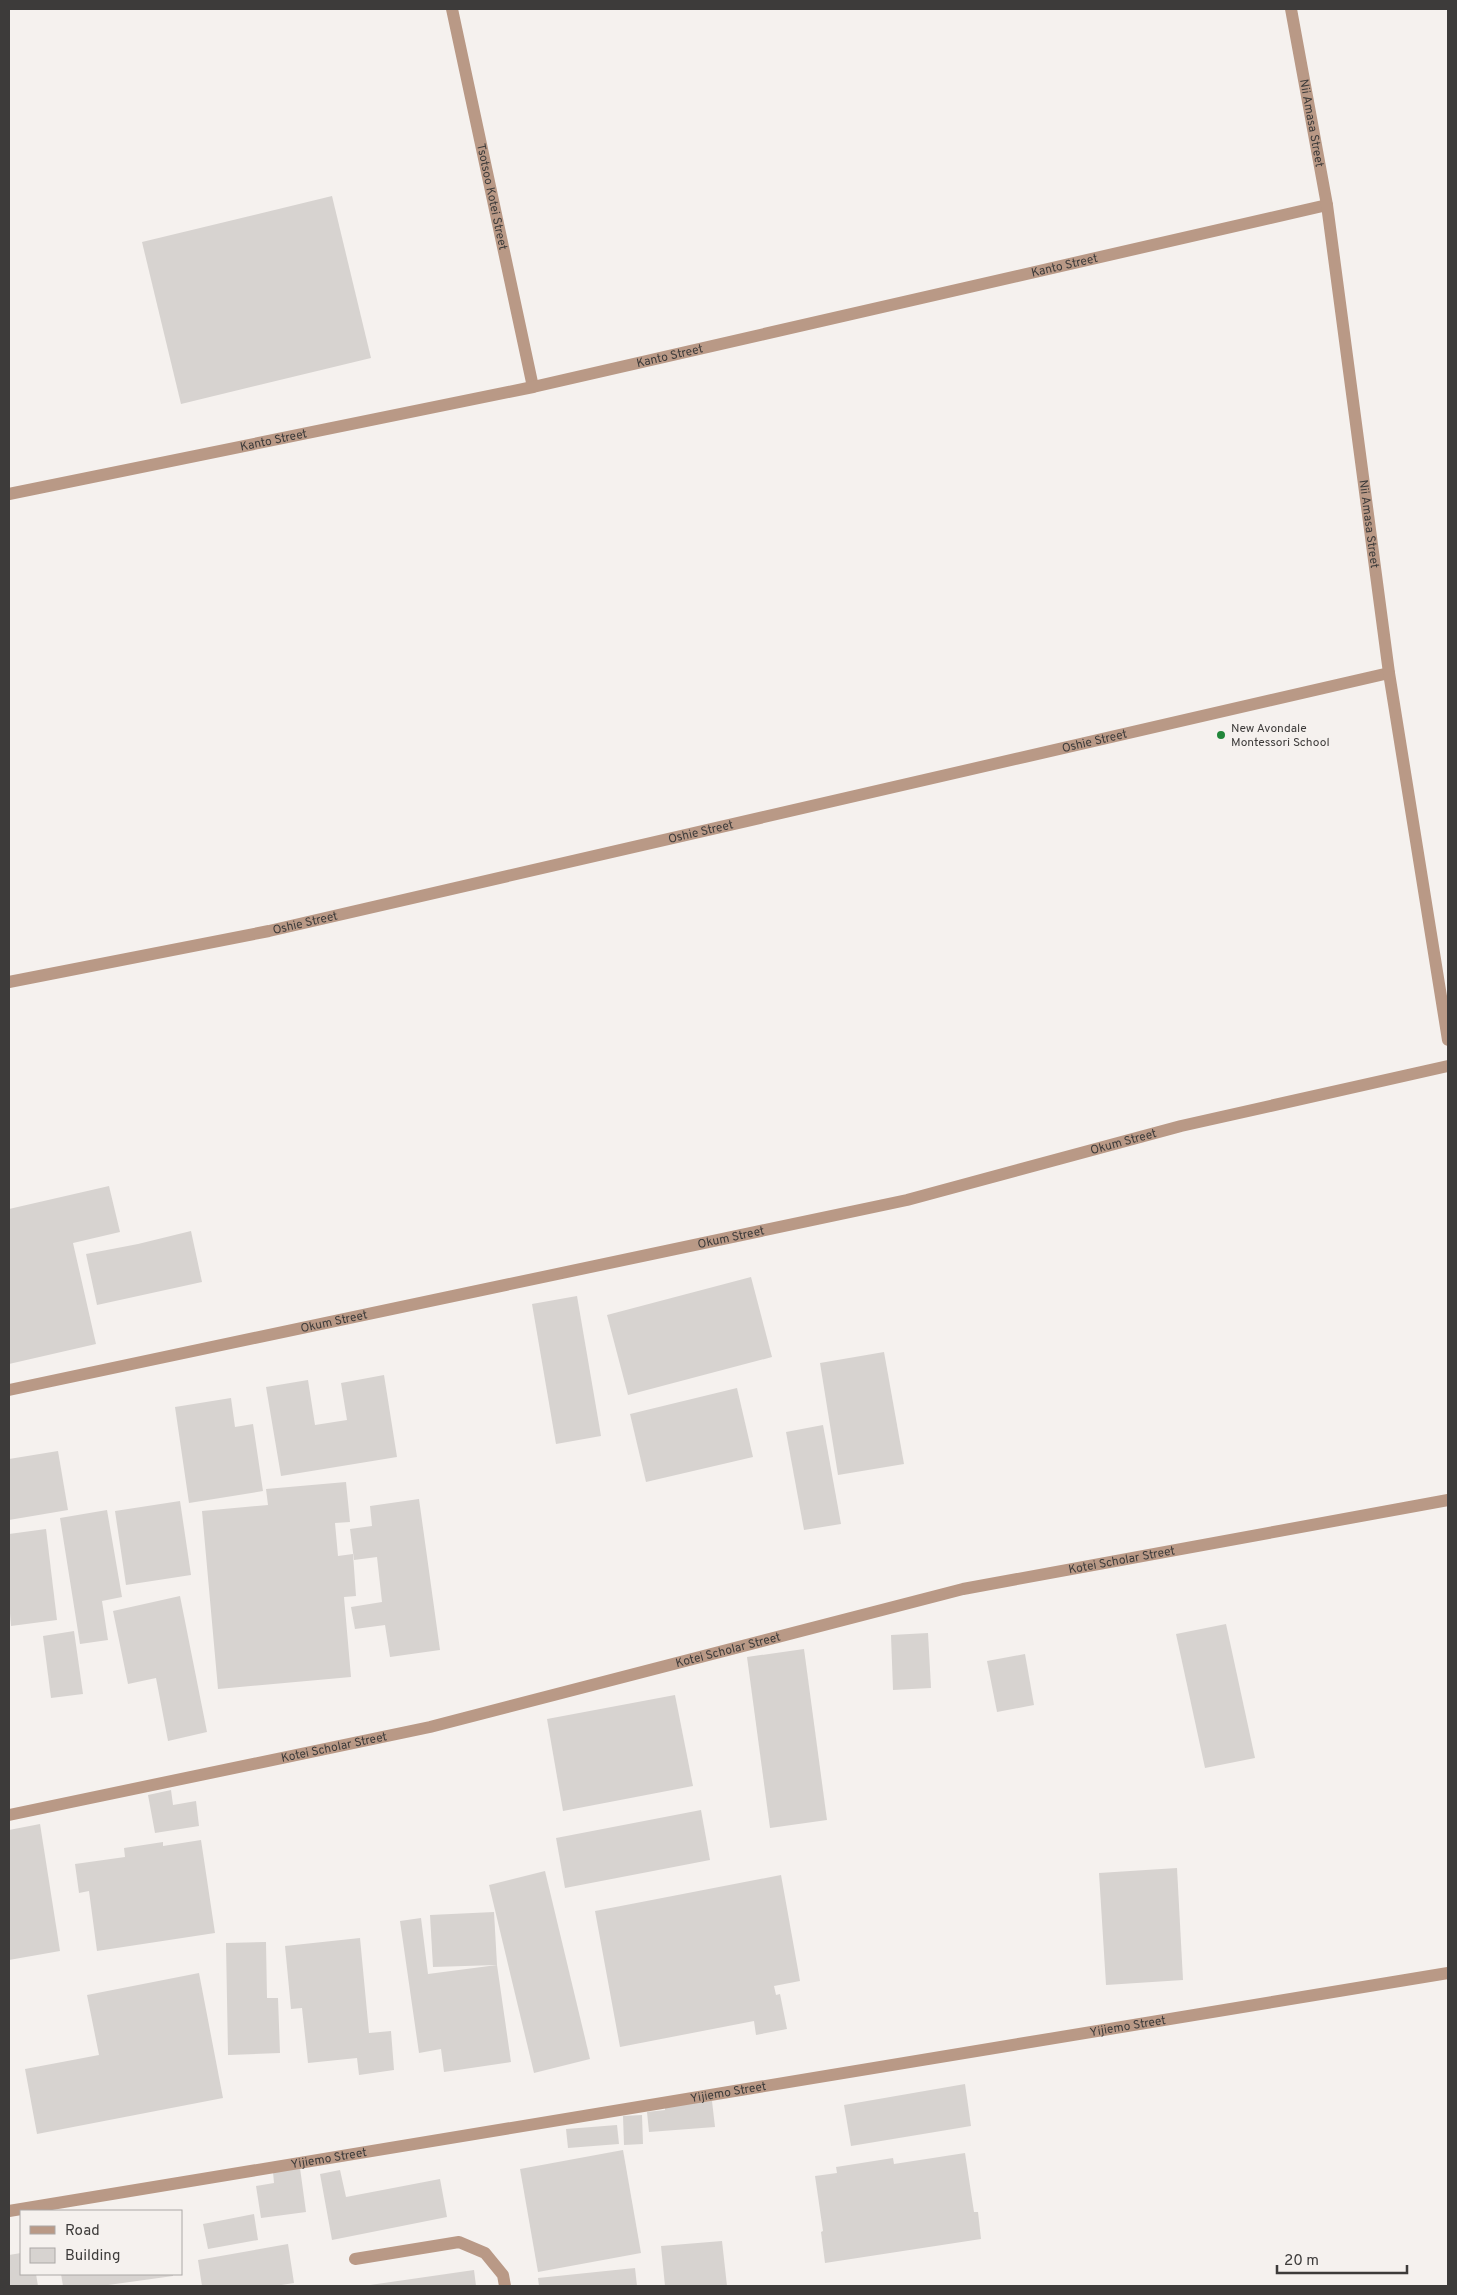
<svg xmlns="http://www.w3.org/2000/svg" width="1457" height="2295" font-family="Overpass,sans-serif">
<rect width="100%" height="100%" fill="#f5f1ee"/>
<g fill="#d7d3d0">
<path d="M332,196L371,358L181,404L142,242Z"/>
<path d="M109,1186L120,1232L73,1243L96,1344L9,1364V1209Z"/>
<path d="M191,1231L202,1282L97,1305L86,1254L138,1244Z"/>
<path d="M751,1277L772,1357L628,1395L607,1315Z"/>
<path d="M577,1296L601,1436L556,1444L532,1304Z"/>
<path d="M884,1352L904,1464L838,1475L820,1363Z"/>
<path d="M384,1375L397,1457L281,1476L266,1387L308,1380L315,1425L347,1420L341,1383Z"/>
<path d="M737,1388L753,1457L646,1482L630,1414Z"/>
<path d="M231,1398L235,1427L253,1424L263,1491L189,1503L175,1407Z"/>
<path d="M823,1425L841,1524L804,1530L786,1432Z"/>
<path d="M58,1451L68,1510L9,1520V1459Z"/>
<path d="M346,1482L350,1522L335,1523L338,1556L353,1554L356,1596L344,1597L351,1677L218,1689L202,1511L268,1505L266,1489Z"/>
<path d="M419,1499L440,1650L390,1657L385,1625L355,1629L351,1607L382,1602L377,1557L354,1560L350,1529L372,1526L370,1506Z"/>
<path d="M180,1501L191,1575L126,1585L115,1511Z"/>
<path d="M107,1510L122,1597L102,1601L108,1640L80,1644L60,1518Z"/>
<path d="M46,1529L57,1620L11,1626L9,1601V1534Z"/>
<path d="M180,1596L207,1732L168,1741L156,1678L128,1684L113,1611Z"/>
<path d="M1226,1624L1255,1758L1205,1768L1176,1634Z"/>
<path d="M74,1631L83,1694L51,1698L43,1636Z"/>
<path d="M928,1633L931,1688L893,1690L891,1635Z"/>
<path d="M804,1649L827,1820L770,1828L747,1657Z"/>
<path d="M1025,1654L1034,1705L997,1712L987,1661Z"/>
<path d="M675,1695L693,1786L563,1811L547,1719Z"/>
<path d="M171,1790L173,1805L196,1801L199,1826L155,1833L148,1795Z"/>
<path d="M701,1810L710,1860L565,1888L556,1838Z"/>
<path d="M40,1824L60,1951L9,1960V1830Z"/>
<path d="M201,1840L215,1933L97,1951L89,1891L79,1893L75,1864L125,1857L124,1848L163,1842V1846Z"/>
<path d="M1177,1868L1183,1980L1106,1985L1099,1873Z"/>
<path d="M545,1871L590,2059L534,2073L489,1885Z"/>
<path d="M781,1875L800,1981L774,1986L776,1995L780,1994L787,2029L756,2035L754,2021L620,2047L595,1911Z"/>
<path d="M494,1912L497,1965L433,1967L430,1915Z"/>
<path d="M421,1918L428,1974L497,1965L511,2062L444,2072L441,2049L419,2053L400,1921Z"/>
<path d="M360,1938L369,2033L391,2031L394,2070L359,2075L357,2058L308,2063L302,2008L291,2009L285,1946Z"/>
<path d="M266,1942L267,1998H278L280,2053L228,2055L226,1943Z"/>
<path d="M199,1973L223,2098L37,2134L25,2069L99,2055L87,1995Z"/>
<path d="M965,2084L971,2126L851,2146L844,2105Z"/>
<path d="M712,2101L715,2127L649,2132L647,2112L665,2110V2107Z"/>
<path d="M642,2115L643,2144L624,2145L623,2116Z"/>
<path d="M617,2125L619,2144L568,2148L566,2129Z"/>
<path d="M623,2150L641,2253L538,2272L520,2169Z"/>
<path d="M965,2153L974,2212H978L981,2239L825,2263L821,2232L823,2231L815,2176L837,2173L836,2167L893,2158L894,2164Z"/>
<path d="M300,2168L306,2212L261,2218L256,2186L274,2183L273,2172Z"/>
<path d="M340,2170L346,2197L440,2179L447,2217L332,2240L320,2174Z"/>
<path d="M254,2214L258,2240L208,2249L203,2224Z"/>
<path d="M722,2241L727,2286H665L661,2246Z"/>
<path d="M288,2244L294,2283L275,2286H202L198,2260Z"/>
<path d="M21,2253V2274H36L38,2286H9V2255Z"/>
<path d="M635,2268L637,2286H539L538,2278Z"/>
<path d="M474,2270L476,2286H370V2285Z"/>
<path d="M61,2274H173V2276L101,2286H63Z"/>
</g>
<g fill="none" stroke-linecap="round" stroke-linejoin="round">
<path stroke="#b99986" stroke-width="12" d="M355,2259L459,2242L485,2253L503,2275L505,2286"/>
<g stroke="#b99986" stroke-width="12">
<path id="s1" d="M452,9L533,387"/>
<path id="s2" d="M9,494L533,387L1327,205"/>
<path id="s3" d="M9,982L269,931L1389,673"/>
<path id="s4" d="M9,1390L907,1200L1181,1126L1448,1066"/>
<path id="s5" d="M9,1815L430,1727L963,1589L1448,1500"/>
<path id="s6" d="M9,2211L1448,1973"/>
</g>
<path stroke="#b99986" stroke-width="12" id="s7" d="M1291,9L1327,205L1389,673L1448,1040"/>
</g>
<circle fill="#21863a" stroke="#f5f1ee" stroke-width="2" cx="1221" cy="735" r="5"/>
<g text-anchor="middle" stroke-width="4" stroke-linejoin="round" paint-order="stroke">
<g font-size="12" fill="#3d3b3a" stroke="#f5f1ee">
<text dy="4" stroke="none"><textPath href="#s7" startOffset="116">Nii Amasa Street</textPath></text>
<text dy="4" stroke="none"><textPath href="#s1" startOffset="192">Tsotsoo Kotei Street</textPath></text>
<text dy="4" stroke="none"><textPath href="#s2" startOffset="1080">Kanto Street</textPath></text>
<text dy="4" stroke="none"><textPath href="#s2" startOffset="675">Kanto Street</textPath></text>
<text dy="4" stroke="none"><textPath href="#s2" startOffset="270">Kanto Street</textPath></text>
<text dy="4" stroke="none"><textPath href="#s7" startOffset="521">Nii Amasa Street</textPath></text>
<text dy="4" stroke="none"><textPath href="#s3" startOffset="1112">Oshie Street</textPath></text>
<text dy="4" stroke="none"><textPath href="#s3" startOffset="708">Oshie Street</textPath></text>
<text dy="4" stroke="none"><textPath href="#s3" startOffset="302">Oshie Street</textPath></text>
<text dy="4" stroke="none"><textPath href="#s4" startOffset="1142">Okum Street</textPath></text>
<text dy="4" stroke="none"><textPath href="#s4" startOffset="738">Okum Street</textPath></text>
<text dy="4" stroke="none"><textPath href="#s4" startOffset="332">Okum Street</textPath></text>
<text dy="4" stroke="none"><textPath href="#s5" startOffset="1142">Kotei Scholar Street</textPath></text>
<text dy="4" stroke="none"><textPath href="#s5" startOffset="738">Kotei Scholar Street</textPath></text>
<text dy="4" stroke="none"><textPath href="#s5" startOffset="332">Kotei Scholar Street</textPath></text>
<text dy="4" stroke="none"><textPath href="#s6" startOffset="1134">Yijiemo Street</textPath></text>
<text dy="4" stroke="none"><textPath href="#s6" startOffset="729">Yijiemo Street</textPath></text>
<text dy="4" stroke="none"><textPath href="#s6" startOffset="324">Yijiemo Street</textPath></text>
</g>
<g font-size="12" fill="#3d3b3a" stroke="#f5f1ee" text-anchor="start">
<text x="1231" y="732">New Avondale<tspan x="1231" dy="14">Montessori School</tspan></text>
</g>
</g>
<rect width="1457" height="2295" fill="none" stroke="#3d3b3a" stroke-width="20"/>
<rect x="20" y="2210" width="162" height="65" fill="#f5f1ee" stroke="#aba8a6"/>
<rect x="30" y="2226" width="25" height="8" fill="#b99986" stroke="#aba8a6"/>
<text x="65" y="2235" font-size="15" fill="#3d3b3a">Road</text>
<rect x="30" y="2248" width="25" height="15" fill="#d7d3d0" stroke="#aba8a6"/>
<text x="65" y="2260" font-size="15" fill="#3d3b3a">Building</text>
<path d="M1277 2265v8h130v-8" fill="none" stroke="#3d3b3a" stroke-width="2.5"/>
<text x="1284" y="2265" font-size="15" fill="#3d3b3a" stroke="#f5f1ee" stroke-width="4" paint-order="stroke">20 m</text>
</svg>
